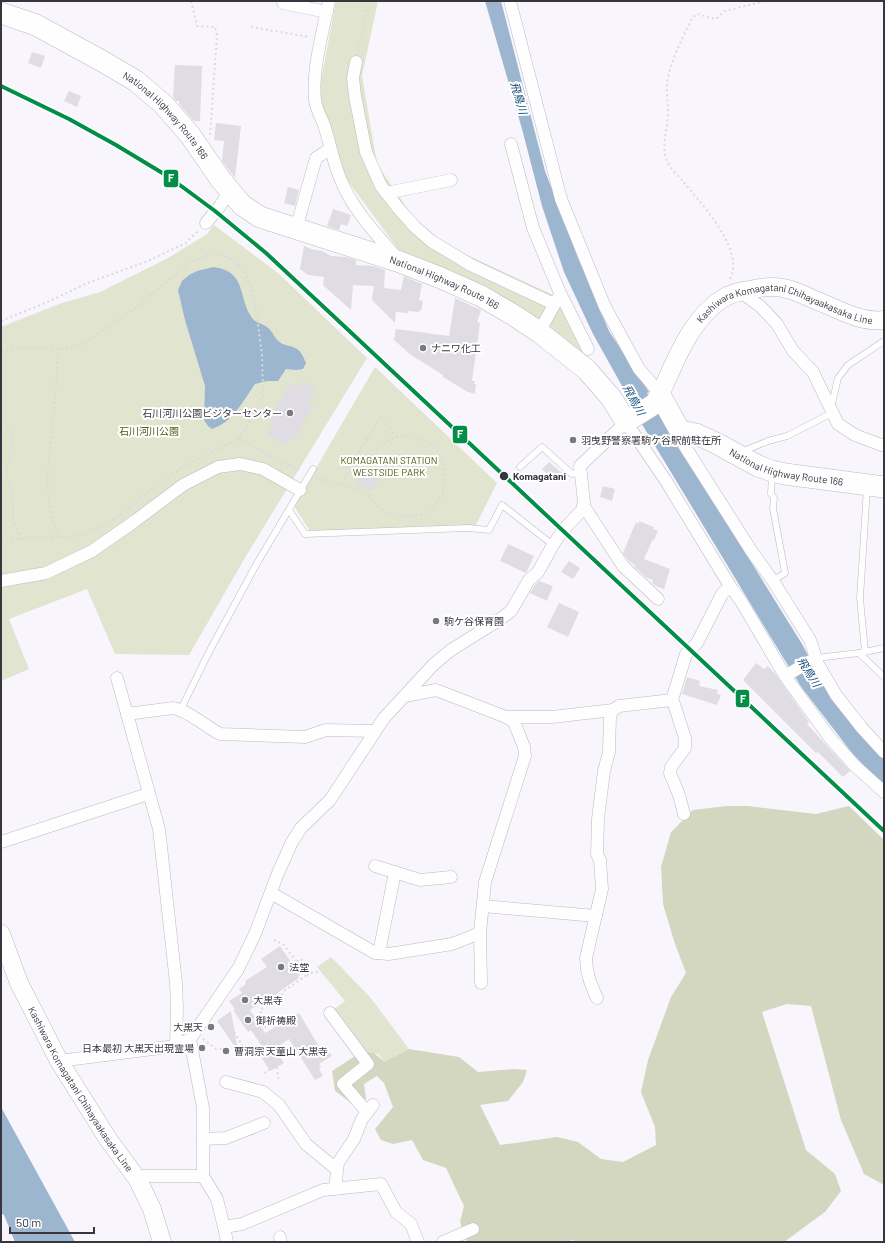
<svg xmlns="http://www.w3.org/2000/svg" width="885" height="1243" font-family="Barlow,'Noto Sans JP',sans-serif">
<rect width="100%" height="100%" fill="#f8f6fc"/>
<g fill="#e1e4cf">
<path d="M336,1H378L362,76L377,164L426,236L553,295L562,310L582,352L580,354L403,256L340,170L318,97Z"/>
<path d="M214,225L278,273L367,358L246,556L189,655L115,654L87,589L9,619L29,669L1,681V327L59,304L100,292L168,258L207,234Z"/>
<path d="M375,367L497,483L476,525L310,531L294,506Z"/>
<path d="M331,957L370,997L409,1049L388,1065L378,1054L363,1051L332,1011L345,1001L317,967Z"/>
</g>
<path fill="#d3d7c0" d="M727,806H748L816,814L849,806L884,840V1185L864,1174L841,1120L811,1006L787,1004L762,1012L806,1150L835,1174L841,1191L825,1212L784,1242H579L572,1240L569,1242H467L460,1222L464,1206L446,1168L423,1160L412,1140L393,1144L381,1140L375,1129L393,1107L384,1083L377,1076L364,1084L366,1099L354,1105L335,1091L332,1071L363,1051L374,1053L385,1062L409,1049L459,1057L478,1072L514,1069L527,1070L523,1082L508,1101L480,1105L500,1145L557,1137L578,1142L601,1159L623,1162L656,1145L655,1127L641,1092L648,1060L671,997L686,973L674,941L663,904L661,867L671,832L693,810Z"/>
<g fill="#9db6d0">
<path d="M485,1H501L545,171L578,258L609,331L649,392L647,393L664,422L802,644L829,694L884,757V786L852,753L802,688L784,659L643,426L632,401L631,402L593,334L564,272L542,206L522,129Z"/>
<path d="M213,267C249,271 237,301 254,320C257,323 263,324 267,327C273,331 275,340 281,343C285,346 289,345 293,347C301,350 303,356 306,363L303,369L296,370L286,369L278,381H267L255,384C243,401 233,422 212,429L208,426L204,420L205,386L185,320L178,290L182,281L189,275L197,271Z"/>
<path d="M1,1107L75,1242H15L4,1215L1,1213Z"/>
</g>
<g fill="#dfdce3">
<path d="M32,52L45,56L41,68L28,63Z"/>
<path d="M175,65L202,66L200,121H194L179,104V101H176L173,97Z"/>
<path d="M69,91L81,96L77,107L64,101Z"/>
<path d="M216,123L241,126L235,178L222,161L224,141L214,140Z"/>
<path d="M288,187L299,190L295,206L284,203Z"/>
<path d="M333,209L351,215L347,226L341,224L339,230L327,226Z"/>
<path d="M304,246L311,249L322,251L331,256L346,257L356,260V265L373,266L385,270L384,288L401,290L404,276L422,284L419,300L423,301L421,311L419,310V312L408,311V313L396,312L395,323L372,300L374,286L353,285L351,310L323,285L324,277L308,275L300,269Z"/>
<path d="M455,298L481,310L477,322L480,323L472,381H475L474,384H476L475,394L468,392L443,377V375L411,355L394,340L396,329L449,336Z"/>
<path d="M303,381L316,388L308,402L314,404L294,440L290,438L285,445L267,434L273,425L270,416L291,383L299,387Z"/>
<path d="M549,462L563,474L556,482L542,469Z"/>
<path d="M365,469L366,472L372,471L376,474L377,483L372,491L364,487H360L357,482L356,470Z"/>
<path d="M603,486L615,489L612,501L600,497Z"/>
<path d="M639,521L654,527L653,529L658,531L654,540L653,539L644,559L670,569L664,589L656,586L652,583L653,580L647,578L635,567V565L629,561L623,553L636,522L639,524Z"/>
<path d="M508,544L534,556L526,573L500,561Z"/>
<path d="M569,561L580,568L573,579L561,572Z"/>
<path d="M539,581L553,586L547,601L530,593L535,585Z"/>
<path d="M559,603L579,612L568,637L547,627Z"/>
<path d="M756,663L764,669L768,666L776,675L809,722L807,724L850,771L843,777L818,752L816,753L743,680Z"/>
<path d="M687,677L700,681L699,686L718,690L717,694L721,695L717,705L682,694Z"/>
<path d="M280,946L300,975L298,976L299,978L280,991L277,994L278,996L267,1002L266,1000L250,1010L265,1033L299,1013L321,1050L326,1047L332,1056L319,1064L321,1067L319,1068L323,1076L315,1080L289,1039L275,1049L284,1063L270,1071L261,1057L267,1054L251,1030L248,1032L233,1010L235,1009L229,1001L242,993L239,989L246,984L245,981L267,967L261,959Z"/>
<path d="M231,1011L238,1051L217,1021Z"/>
</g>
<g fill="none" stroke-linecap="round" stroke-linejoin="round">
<defs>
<g id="lane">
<path d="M831,408L838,378L848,365L884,341"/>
<path d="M741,452L768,441L787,436L832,413"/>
<path d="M520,467L542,447L572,474L580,472"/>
<path d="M772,474L771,494L774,498L773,508L785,573L773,581"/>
<path d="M289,510L305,534L468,528L489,530L502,505L553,545"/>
<path d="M865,652L860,598L867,488"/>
<path d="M859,653L884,677"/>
<path d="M816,658L859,653L884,648"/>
<path d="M181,709L209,652L256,565L313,469"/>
</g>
<g id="street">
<path d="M329,1C323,31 312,69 315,100C316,109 321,117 324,125C330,143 333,161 340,178C352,209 376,234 398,259"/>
<path d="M510,1L561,199L605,307L639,369L652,384L660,395"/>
<path d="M283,3L327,12"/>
<path d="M356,62L353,78L355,96L366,152L381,186L398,208L415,227L431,241L471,265L554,304"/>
<path d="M511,144L533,228L560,293L588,349"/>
<path d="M386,193L451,180"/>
<path d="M206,223L220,206L230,190"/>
<path d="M296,229L316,158L330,149"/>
<path d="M741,292L761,307L777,324L793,351L813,372L838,424L855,435L884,446"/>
<path d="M539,332L558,298"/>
<path d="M680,431L684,445L752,552L773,581L810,640L818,664L836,695L862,728L884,752"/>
<path d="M583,505L623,566L658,599"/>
<path d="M1,581L46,573L92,551L135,521L183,485L218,467L240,464L263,469L300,490"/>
<path d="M785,676L816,658"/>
<path d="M117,678L159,829L176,983L177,1007L176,1046"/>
<path d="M405,696L436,690L506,717H552L613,710L619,706L672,700L674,704L685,738V748L671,767L670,773L679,795L684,814"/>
<path d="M672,700L686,654L697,643L722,594L730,586"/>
<path d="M127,714L173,708C189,711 205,726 220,734L305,737L326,730L375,731"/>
<path d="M1,842L148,794"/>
<path d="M375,866L420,880L451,877"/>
<path d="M271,893L375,953L389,954L452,944L480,933"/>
<path d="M483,906L596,916"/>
<path d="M379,953L395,872"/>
<path d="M481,983L480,933L485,882L525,756L524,747L514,722L506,717"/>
<path d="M597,998C591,985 586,973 586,958L602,889L600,860L597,854L598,819L604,771L609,752L610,716L613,710"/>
<path d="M330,1013L368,1064L343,1084L367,1112"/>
<path d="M190,1039L203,1108V1176"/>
<path d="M59,1061L176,1046L190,1039L238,969L255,934L278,873L292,842L301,828L330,800L384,718L433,665L451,650L499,620L511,611L529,580L538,572L553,545L563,530L583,509L584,502L580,466L626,422L666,481L730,586L741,601L785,676L830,738L855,766L884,792"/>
<path d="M226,1082L263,1092L279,1105L306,1144L336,1169"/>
<path d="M203,1139L226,1138L264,1123"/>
<path d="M138,1180L142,1176H203L217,1199L224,1227L227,1242"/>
<path d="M335,1189L338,1163L354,1139L362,1119L373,1105"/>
<path d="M224,1227L242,1224L323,1190L381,1184L396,1212L411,1224L418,1242"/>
<path d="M280,1237L281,1242"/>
<path d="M443,1242L473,1229"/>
</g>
<g id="primary">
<path id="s1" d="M660,395C675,361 692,315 727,296C734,293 742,291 750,290C761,287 773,286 783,288C796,290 809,298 820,302C840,310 862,323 884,320"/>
<path id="s2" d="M1,934L19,983L59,1061L108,1139L138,1180L152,1209L162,1242"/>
</g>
<g id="highway">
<path id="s3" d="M1,13L36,25L102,61L136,81L164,105L190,135L221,180L242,205L260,217L400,262L441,278L481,296L515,316L539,332L587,370L612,399L626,422L656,403L660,395"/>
<path id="s4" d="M660,395L680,431L696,434L716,443L758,466L772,471L785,474L884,487"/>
</g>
</defs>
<use href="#lane" stroke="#bcb9c0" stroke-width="7"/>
<use href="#street" stroke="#bcb9c0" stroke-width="13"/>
<use href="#primary" stroke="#bcb9c0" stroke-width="19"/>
<use href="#highway" stroke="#bcb9c0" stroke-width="22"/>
<g stroke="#dad9dc" stroke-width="2" stroke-dasharray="2 3" stroke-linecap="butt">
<path d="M191,1L197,26L215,27L217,35L210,136"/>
<path d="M251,27L309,37"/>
<path d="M358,51L369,1"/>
<path d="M730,279C746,250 699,201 682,180C677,175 670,168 667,161C661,146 667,132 668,116C669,106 666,96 667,86C669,62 682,40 692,18L697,14L716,19L725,11L765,1"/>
<path d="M1,321L50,301L85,284L148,261L186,243L199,230"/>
<path d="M1,351L24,348L64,349L82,344L124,317L188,264L212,253L223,255L231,259L240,266L246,274L254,296L262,354L263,396L240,438L178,470L143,495L121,514L103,526L85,534L68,537L29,538L1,542"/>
<path d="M1,419L6,424L12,436V449L6,469L7,477L13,494V519L21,539"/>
<path d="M240,438L262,451L301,471"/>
<path d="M353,467L361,448L380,418L384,420L395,437"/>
<path d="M316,478L350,487L371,497L378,506L388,513L399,516L408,517L423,514L435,505L443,495L444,464L438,452L431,444L419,439L411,436L395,437L380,446L374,453L368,464L353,467L345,478L342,486"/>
<path d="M58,537L50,510L47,479L56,387L58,350"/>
<path d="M1,538L4,541"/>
<path d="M297,962L301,959L311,973L307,975"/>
<path d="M311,973L320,971"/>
<path d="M254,1029L259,1037"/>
<path d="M234,1032L244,1048"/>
<path d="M257,1034L265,1027L260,1010L281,997L284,991L307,975L284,945L271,938"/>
<path d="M203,1039L216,1049H228"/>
<path d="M262,1041L277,1068L279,1082"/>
<path d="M234,1048L265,1047"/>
<path d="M271,1058L292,1046"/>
<path d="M264,1073L276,1066"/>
</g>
<use href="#lane" stroke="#fefeff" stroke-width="6"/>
<use href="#street" stroke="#fefeff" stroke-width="12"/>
<use href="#primary" stroke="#fefeff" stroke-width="18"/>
<use href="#highway" stroke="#fefeff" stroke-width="21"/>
<defs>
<path id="rail-1" d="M1,86L69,119L116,145L169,177L215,211L266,253L884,831"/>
</defs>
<use href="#rail-1" stroke="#fff" stroke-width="7"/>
<use href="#rail-1" stroke="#028e46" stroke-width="4"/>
</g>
<g fill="#7b7980" stroke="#fff" stroke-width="1.5">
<circle cx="423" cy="348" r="4"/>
<circle cx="290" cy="413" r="4"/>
<circle cx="573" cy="440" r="4"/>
<circle cx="436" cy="621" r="4"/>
<circle cx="281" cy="967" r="4"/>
<circle cx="245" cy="1000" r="4"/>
<circle cx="248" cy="1020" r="4"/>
<circle cx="211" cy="1027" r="4"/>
<circle cx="202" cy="1048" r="4"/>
<circle cx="226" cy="1051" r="4"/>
</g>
<circle fill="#38353e" stroke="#fff" stroke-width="1.5" cx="504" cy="476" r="5"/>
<g text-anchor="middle" stroke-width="4" stroke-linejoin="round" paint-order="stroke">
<g font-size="10" fill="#38353e" stroke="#fff">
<text dy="4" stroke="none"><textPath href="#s3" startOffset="197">National Highway Route 166</textPath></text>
<text dy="4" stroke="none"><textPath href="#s3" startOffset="533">National Highway Route 166</textPath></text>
<text dy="4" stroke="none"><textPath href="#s1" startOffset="179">Kashiwara Komagatani Chihayaakasaka Line</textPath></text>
<text dy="4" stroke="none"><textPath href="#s4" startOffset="155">National Highway Route 166</textPath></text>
<text dy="4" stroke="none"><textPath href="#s2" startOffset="175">Kashiwara Komagatani Chihayaakasaka Line</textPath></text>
</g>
<g font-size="10" fill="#38353e" stroke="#fff" text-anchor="start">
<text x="431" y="352">ナニワ化工</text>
<text x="282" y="417" text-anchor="end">石川河川公園ビジターセンター</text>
<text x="581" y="444">羽曳野警察署駒ケ谷駅前駐在所</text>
<text x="444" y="625">駒ケ谷保育園</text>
<text x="289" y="971">法堂</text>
<text x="253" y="1004">大黒寺</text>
<text x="256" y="1024">御祈祷殿</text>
<text x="203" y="1031" text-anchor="end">大黒天</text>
<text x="194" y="1052" text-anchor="end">日本最初 大黒天出現霊場</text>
<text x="234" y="1055">曹洞宗 天童山 大黒寺</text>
</g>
<g font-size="10" fill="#545d13" stroke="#fff">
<text x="149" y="435">石川河川公園</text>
<text x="389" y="464">KOMAGATANI STATION<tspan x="389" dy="12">WESTSIDE PARK</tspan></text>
</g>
<g font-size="10" font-weight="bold" fill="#38353e" stroke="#fff" text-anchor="start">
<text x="513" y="480">Komagatani</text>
</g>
<g font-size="11" font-style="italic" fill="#0f4a77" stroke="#fff">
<text transform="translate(519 98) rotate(74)" y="4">飛鳥川</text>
<text transform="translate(634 400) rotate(61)" y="4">飛鳥川</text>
<text transform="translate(809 672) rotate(58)" y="4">飛鳥川</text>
</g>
</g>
<g stroke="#fff" stroke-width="1.5">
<rect x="163" y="169" width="16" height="19" rx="4" fill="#028e46"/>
<rect x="452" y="425" width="16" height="19" rx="4" fill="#028e46"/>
<rect x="735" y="689" width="15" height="19" rx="4" fill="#028e46"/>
</g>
<g font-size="11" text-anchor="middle" font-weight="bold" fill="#fff">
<text x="171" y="182">F</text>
<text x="460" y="438">F</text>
<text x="743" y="703">F</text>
</g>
<rect width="885" height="1243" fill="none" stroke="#38353e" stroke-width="4"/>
<path d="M10 1227v6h84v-6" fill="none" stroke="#38353e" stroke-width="2"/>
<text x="16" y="1227" font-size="12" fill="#38353e" stroke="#ffffff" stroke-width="3" paint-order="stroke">50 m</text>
</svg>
